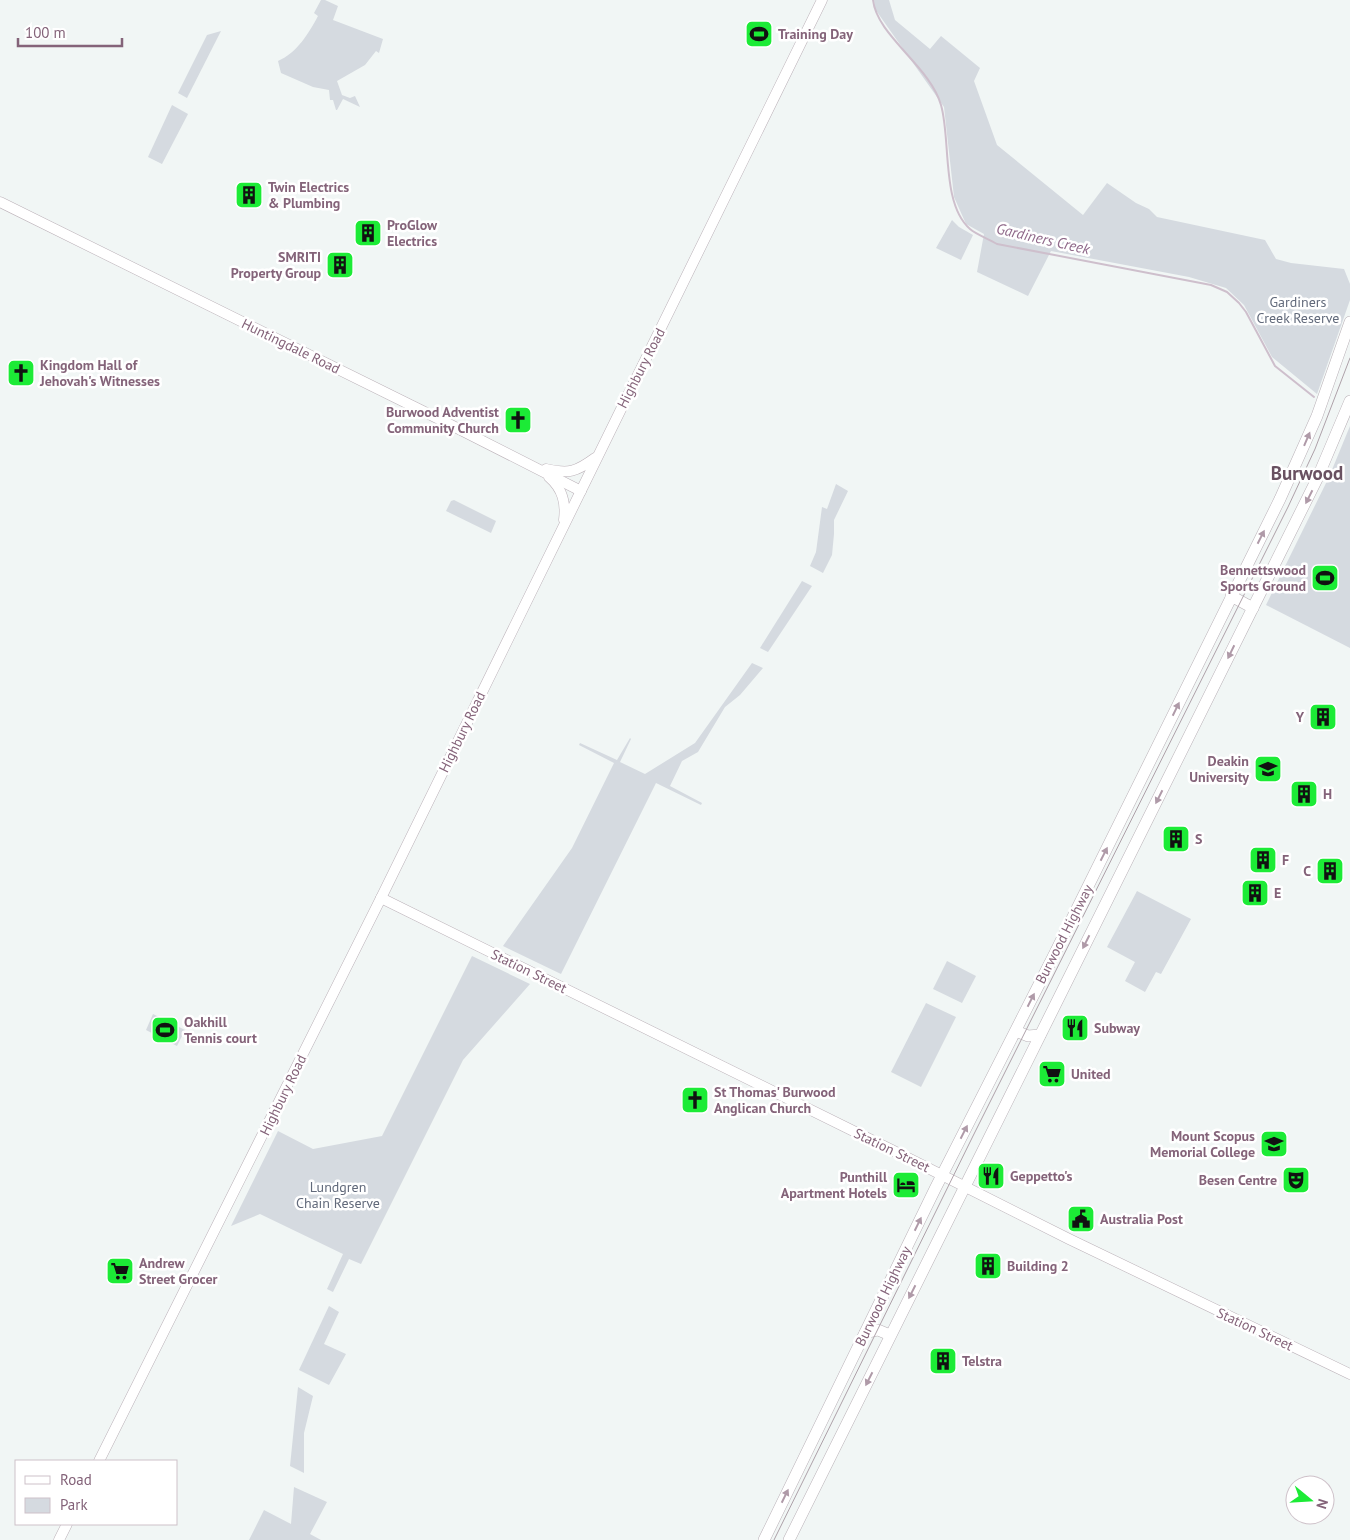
<svg xmlns="http://www.w3.org/2000/svg" width="1350" height="1540" font-family="'PT Sans',sans-serif">
<rect width="100%" height="100%" fill="#f1f6f5"/>
<g fill="#d5dae0">
<path d="M321,0H325L338,6L333,20L383,39L379,53L376,51L365,65L337,81L342,95L350,98L355,96L360,107L343,99L337,110H336L333,100H330L329,90L313,87L281,73L278,61C297,53 309,33 318,16L314,13Z"/>
<path d="M874,0H889L895,20L930,49L941,36L980,68L974,81L997,145L1083,215L1107,183L1136,203L1149,209L1157,217L1265,240L1276,259L1291,263L1344,269L1350,284V300L1317,394L1272,357L1244,305L1226,288L1189,277L1051,251L1028,296L977,272L984,234L966,224L954,197L944,107L875,9Z"/>
<path d="M221,31L187,98L178,93L207,35Z"/>
<path d="M172,105L188,114L162,164L148,157Z"/>
<path d="M952,220L959,227L973,235L961,260L936,248Z"/>
<path d="M1350,426V648L1266,605L1329,477Z"/>
<path d="M836,484L848,491L834,520V534L832,555L823,573L810,566L816,552L822,507L827,509Z"/>
<path d="M454,500L496,521L491,533L446,511L451,501Z"/>
<path d="M802,581L812,586L768,652L760,648Z"/>
<path d="M752,663L763,668L740,695L725,707L698,752L682,761L670,786L702,803L701,805L656,783L561,974L503,946L572,848L614,763L579,745L580,743L617,760L630,738L631,739L620,762L645,774L695,743Z"/>
<path d="M1137,891L1191,919L1161,974L1156,972L1145,992L1125,981L1135,962L1107,947Z"/>
<path d="M472,956L530,984L463,1060L361,1264L349,1259L333,1292L327,1289L343,1254L260,1214L231,1226L278,1131L313,1149L382,1136Z"/>
<path d="M947,961L976,976L962,1003L933,989Z"/>
<path d="M926,1003L956,1017L921,1087L891,1072Z"/>
<path d="M153,1014L185,1030L177,1046L146,1030Z"/>
<path d="M329,1306L339,1312L324,1344L346,1354L329,1385L299,1370Z"/>
<path d="M298,1387L313,1396L304,1433V1473L290,1466Z"/>
<path d="M294,1487L327,1502L310,1534L321,1540H249L264,1510L291,1524Z"/>
</g>
<g fill="none" stroke-linecap="round" stroke-linejoin="round">
<path stroke="#cebfcc" stroke-width="2" d="M873,0C877,36 930,66 941,105C951,139 941,204 970,229C977,235 989,239 997,244L1211,285L1227,292L1239,303L1246,312L1275,366L1314,397"/>
<defs>
<g id="primary">
<path d="M0,202L449,424L581,491"/>
<path d="M546,469C569,474 576,472 595,458"/>
<path d="M549,477C563,489 566,503 564,520"/>
<path d="M381,898L902,1155L1069,1239L1350,1374"/>
<path d="M99,1461L381,898L822,0"/>
<path d="M59,1540L67,1524"/>
</g>
<g id="highway">
<path d="M1231,596L1253,608"/>
<path d="M1016,1031L1028,1036L1040,1035"/>
<path d="M865,1333L878,1330L890,1335"/>
<path d="M764,1540L935,1189L1055,953L1280,499L1317,416L1350,322"/>
<path d="M789,1540L1317,479L1350,401"/>
</g>
</defs>
<use href="#primary" stroke="#bbb1b8" stroke-width="11"/>
<use href="#highway" stroke="#b9b1b7" stroke-width="12"/>
<use href="#primary" stroke="#fff" stroke-width="10"/>
<use href="#highway" stroke="#fff" stroke-width="11"/>
<path stroke="#aea1a9" stroke-width="1" d="M774,1540L973,1136L1288,507L1315,449L1350,358"/>
</g>
<defs><path id="oneway-solid" d="M-6-.8H1V-3.2L6.5 0L1 3.2V.8H-6Z" transform="scale(1.25)"/></defs>
<g fill="#af9aa8">
<use href="#oneway-solid" transform="translate(1307 439) rotate(-67)"/>
<use href="#oneway-solid" transform="translate(1309 497) rotate(117)"/>
<use href="#oneway-solid" transform="translate(1261 537) rotate(-63)"/>
<use href="#oneway-solid" transform="translate(1231 652) rotate(116)"/>
<use href="#oneway-solid" transform="translate(1176 709) rotate(-64)"/>
<use href="#oneway-solid" transform="translate(1159 797) rotate(117)"/>
<use href="#oneway-solid" transform="translate(1104 854) rotate(-63)"/>
<use href="#oneway-solid" transform="translate(1086 942) rotate(117)"/>
<use href="#oneway-solid" transform="translate(1031 1000) rotate(-63)"/>
<use href="#oneway-solid" transform="translate(964 1132) rotate(-63)"/>
<use href="#oneway-solid" transform="translate(918 1224) rotate(-64)"/>
<use href="#oneway-solid" transform="translate(912 1292) rotate(117)"/>
<use href="#oneway-solid" transform="translate(869 1379) rotate(117)"/>
<use href="#oneway-solid" transform="translate(785 1496) rotate(-64)"/>
</g>
<defs>
<symbol id="stadium-square" viewBox="-11 -11 22 22"><rect x="-9" y="-9" width="18" height="18" rx="4" fill="#1ceb36" stroke="#fff"/><path d="M0-5a6.5 5 0 1 0 0 10a6.5 5 0 1 0 0-10ZM-3.5-1.8h7v3.6h-7Z" fill="#111"/></symbol>
<symbol id="building-square" viewBox="-11 -11 22 22"><rect x="-9" y="-9" width="18" height="18" rx="4" fill="#1ceb36" stroke="#fff"/><path d="M-4-6H4V6H1V3H-1V6H-4ZM-2.5-4.3h1.7v1.8h-1.7ZM.8-4.3h1.7v1.8H.8ZM-2.5-1h1.7V.8h-1.7ZM.8-1h1.7V.8H.8Z" fill="#111"/></symbol>
<symbol id="church-square" viewBox="-11 -11 22 22"><rect x="-9" y="-9" width="18" height="18" rx="4" fill="#1ceb36" stroke="#fff"/><path d="M-1.2-6h2.4v3.5h3.3v2.4h-3.3V6h-2.4V-.1h-3.3v-2.4h3.3Z" fill="#111"/></symbol>
<symbol id="university-square" viewBox="-11 -11 22 22"><rect x="-9" y="-9" width="18" height="18" rx="4" fill="#1ceb36" stroke="#fff"/><path d="M0-5L7-2L0 1L-7-2ZM-4 1L0 2.5L4 1V4Q0 6-4 4Z" fill="#111"/></symbol>
<symbol id="restaurant-square" viewBox="-11 -11 22 22"><rect x="-9" y="-9" width="18" height="18" rx="4" fill="#1ceb36" stroke="#fff"/><path d="M-5-6h1v4h1v-4h1v4h1v-4h1v5L-1.5 .5V6h-2V.5L-5-1ZM5-6V6H3V1.5H1.5Q1.5-4 5-6Z" fill="#111"/></symbol>
<symbol id="supermarket-square" viewBox="-11 -11 22 22"><rect x="-9" y="-9" width="18" height="18" rx="4" fill="#1ceb36" stroke="#fff"/><path d="M-6-5.5h2.5l.6 2H6L4.5 2H-2.5L-4.4-4H-6ZM-1.5 3.2a1.3 1.3 0 1 0 .1 0ZM3 3.2a1.3 1.3 0 1 0 .1 0Z" fill="#111"/></symbol>
<symbol id="school-square" viewBox="-11 -11 22 22"><rect x="-9" y="-9" width="18" height="18" rx="4" fill="#1ceb36" stroke="#fff"/><path d="M0-5L7-2L0 1L-7-2ZM-4 1L0 2.5L4 1V4Q0 6-4 4Z" fill="#111"/></symbol>
<symbol id="theatre-square" viewBox="-11 -11 22 22"><rect x="-9" y="-9" width="18" height="18" rx="4" fill="#1ceb36" stroke="#fff"/><path d="M-5-5.5Q0-4 5-5.5V0Q5 5 0 6Q-5 5-5 0ZM-3.3-2.5H-1v1.5H-3.3ZM1-2.5H3.3v1.5H1ZM-2.8 1Q0 5.5 2.8 1Z" fill="#111"/></symbol>
<symbol id="hotel-square" viewBox="-11 -11 22 22"><rect x="-9" y="-9" width="18" height="18" rx="4" fill="#1ceb36" stroke="#fff"/><path d="M-6-4.5h1.5V1H6V5H4.5V3h-9V5H-6ZM-4 0a1.8 1.8 0 1 1 3.6 0ZM.5 0V-2.5h3Q6-2.5 6 0Z" fill="#111"/></symbol>
<symbol id="civic-square" viewBox="-11 -11 22 22"><rect x="-9" y="-9" width="18" height="18" rx="4" fill="#1ceb36" stroke="#fff"/><path d="M-.6-6.5H3V-4.5H.6V-3L4-1V1h2V6H-6V1h2V-1L-.6-3ZM-1.2 2.5V6h2.4V2.5Z" fill="#111"/></symbol>
</defs>
<g fill-rule="evenodd">
<use href="#stadium-square" x="743" y="18" width="32" height="32"/>
<use href="#building-square" x="233" y="179" width="32" height="32"/>
<use href="#building-square" x="352" y="217" width="32" height="32"/>
<use href="#building-square" x="324" y="249" width="32" height="32"/>
<use href="#church-square" x="5" y="357" width="32" height="32"/>
<use href="#church-square" x="502" y="404" width="32" height="32"/>
<use href="#stadium-square" x="1309" y="562" width="32" height="32"/>
<use href="#building-square" x="1307" y="701" width="32" height="32"/>
<use href="#university-square" x="1252" y="753" width="32" height="32"/>
<use href="#building-square" x="1288" y="778" width="32" height="32"/>
<use href="#building-square" x="1160" y="823" width="32" height="32"/>
<use href="#building-square" x="1247" y="844" width="32" height="32"/>
<use href="#building-square" x="1314" y="855" width="32" height="32"/>
<use href="#building-square" x="1239" y="877" width="32" height="32"/>
<use href="#restaurant-square" x="1059" y="1012" width="32" height="32"/>
<use href="#stadium-square" x="149" y="1014" width="32" height="32"/>
<use href="#supermarket-square" x="1036" y="1058" width="32" height="32"/>
<use href="#church-square" x="679" y="1084" width="32" height="32"/>
<use href="#school-square" x="1258" y="1128" width="32" height="32"/>
<use href="#restaurant-square" x="975" y="1160" width="32" height="32"/>
<use href="#theatre-square" x="1280" y="1164" width="32" height="32"/>
<use href="#hotel-square" x="890" y="1169" width="32" height="32"/>
<use href="#civic-square" x="1065" y="1203" width="32" height="32"/>
<use href="#building-square" x="972" y="1250" width="32" height="32"/>
<use href="#supermarket-square" x="104" y="1255" width="32" height="32"/>
<use href="#building-square" x="927" y="1345" width="32" height="32"/>
</g>
<g text-anchor="middle" stroke-width="5" stroke-linejoin="round" paint-order="stroke">
<g font-size="14" font-weight="bold" fill="#846379" stroke="#fff" text-anchor="start">
<text x="778" y="39">Training Day</text>
<text x="268" y="192">Twin Electrics<tspan x="268" dy="16">&amp; Plumbing</tspan></text>
<text x="387" y="230">ProGlow<tspan x="387" dy="16">Electrics</tspan></text>
<text x="321" y="262" text-anchor="end">SMRITI<tspan x="321" dy="16">Property Group</tspan></text>
<text x="40" y="370">Kingdom Hall of<tspan x="40" dy="16">Jehovah's Witnesses</tspan></text>
<text x="499" y="417" text-anchor="end">Burwood Adventist<tspan x="499" dy="16">Community Church</tspan></text>
<text x="1306" y="575" text-anchor="end">Bennettswood<tspan x="1306" dy="16">Sports Ground</tspan></text>
<text x="1304" y="722" text-anchor="end">Y</text>
<text x="1249" y="766" text-anchor="end">Deakin<tspan x="1249" dy="16">University</tspan></text>
<text x="1323" y="799">H</text>
<text x="1195" y="844">S</text>
<text x="1282" y="865">F</text>
<text x="1311" y="876" text-anchor="end">C</text>
<text x="1274" y="898">E</text>
<text x="184" y="1027">Oakhill<tspan x="184" dy="16">Tennis court</tspan></text>
<text x="1094" y="1033">Subway</text>
<text x="1071" y="1079">United</text>
<text x="714" y="1097">St Thomas' Burwood<tspan x="714" dy="16">Anglican Church</tspan></text>
<text x="1255" y="1141" text-anchor="end">Mount Scopus<tspan x="1255" dy="16">Memorial College</tspan></text>
<text x="1010" y="1181">Geppetto's</text>
<text x="887" y="1182" text-anchor="end">Punthill<tspan x="887" dy="16">Apartment Hotels</tspan></text>
<text x="1277" y="1185" text-anchor="end">Besen Centre</text>
<text x="1100" y="1224">Australia Post</text>
<text x="139" y="1268">Andrew<tspan x="139" dy="16">Street Grocer</tspan></text>
<text x="1007" y="1271">Building 2</text>
<text x="962" y="1366">Telstra</text>
</g>
<g font-size="14" fill="#626a7b" stroke="#fff">
<text x="1298" y="307">Gardiners<tspan x="1298" dy="16">Creek Reserve</tspan></text>
<text x="338" y="1192">Lundgren<tspan x="338" dy="16">Chain Reserve</tspan></text>
</g>
<g font-size="14" fill="#846379" stroke="#fff">
<text transform="translate(291 346) rotate(26)" y="5">Huntingdale Road</text>
<text transform="translate(641 368) rotate(-63)" y="5">Highbury Road</text>
<text transform="translate(462 732) rotate(-64)" y="5">Highbury Road</text>
<text transform="translate(1064 934) rotate(-63)" y="5">Burwood Highway</text>
<text transform="translate(529 971) rotate(26)" y="5">Station Street</text>
<text transform="translate(283 1095) rotate(-64)" y="5">Highbury Road</text>
<text transform="translate(892 1150) rotate(26)" y="5">Station Street</text>
<text transform="translate(883 1296) rotate(-64)" y="5">Burwood Highway</text>
<text transform="translate(1255 1329) rotate(25)" y="5">Station Street</text>
</g>
<g font-size="15" font-style="italic" fill="#8f6889" stroke="#fff">
<text transform="translate(1043 239) rotate(13)" y="5">Gardiners Creek</text>
</g>
<g font-size="19" font-weight="bold" fill="#695161" stroke="#fff">
<text x="1307" y="480">Burwood</text>
</g>
</g>
<rect x="15" y="1460" width="162" height="65" fill="#ffffff" stroke="#cec1c9"/>
<rect x="25" y="1476" width="25" height="8" fill="#ffffff" stroke="#cec1c9"/>
<text x="60" y="1485" font-size="15" fill="#846379">Road</text>
<rect x="25" y="1498" width="25" height="15" fill="#d5dae0" stroke="#cec1c9"/>
<text x="60" y="1510" font-size="15" fill="#846379">Park</text>
<g transform="translate(1310 1500) rotate(108)"><circle r="24" fill="#ffffff" stroke="#cec1c9"/>
<path d="M0-4L9 19L0 12L-9 19Z" fill="#1ceb36"/>
<text y="-8" font-size="14" font-weight="bold" text-anchor="middle" fill="#846379">N</text>
</g>
<path d="M18 38v8h104v-8" fill="none" stroke="#846379" stroke-width="2.5"/>
<text x="25" y="38" font-size="15" fill="#846379" stroke="#ffffff" stroke-width="4" paint-order="stroke">100 m</text>
</svg>
